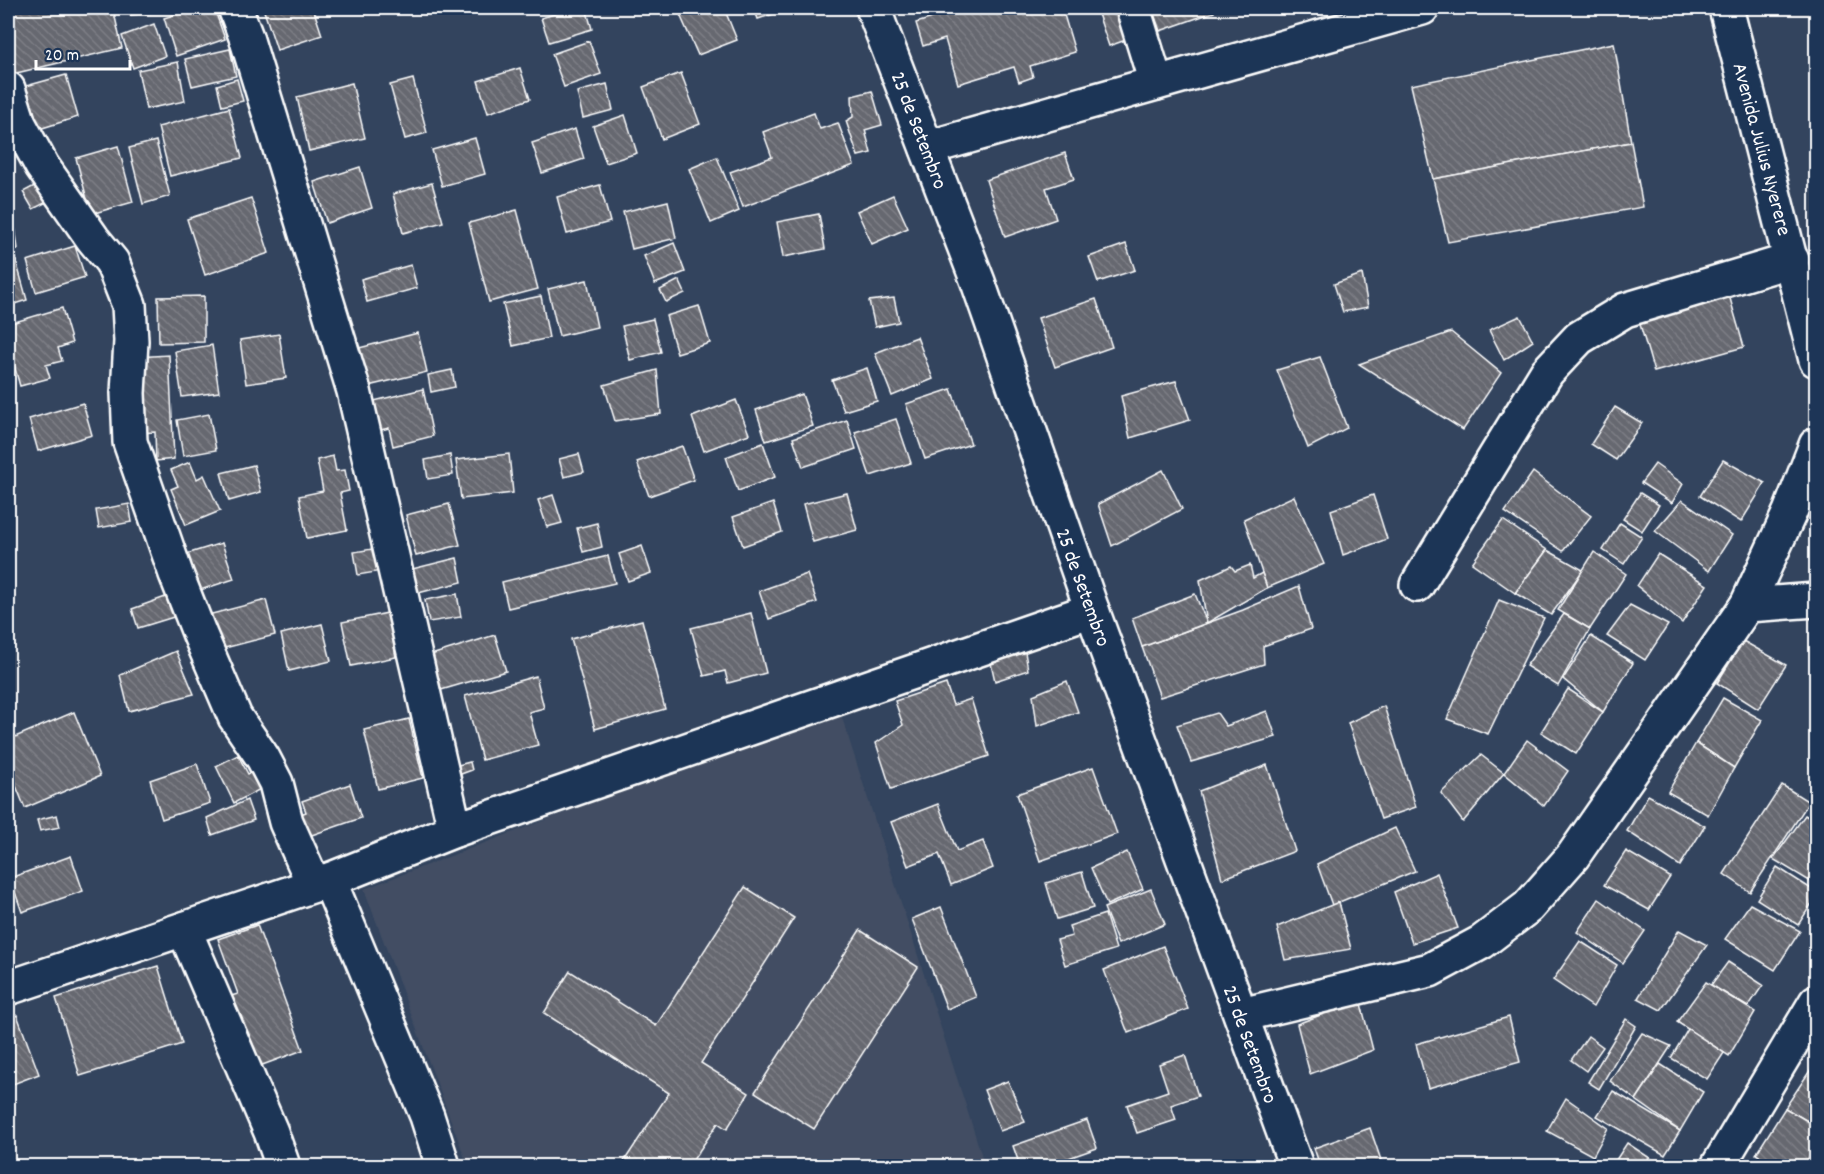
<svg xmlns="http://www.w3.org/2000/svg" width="1824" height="1174" font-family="Dekko,sans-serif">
<defs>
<pattern id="building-back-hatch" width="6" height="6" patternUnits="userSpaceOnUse" patternTransform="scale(1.5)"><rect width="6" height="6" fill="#666770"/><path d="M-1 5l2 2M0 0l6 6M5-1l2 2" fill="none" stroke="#7d7e85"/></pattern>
</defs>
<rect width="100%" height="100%" fill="#33445e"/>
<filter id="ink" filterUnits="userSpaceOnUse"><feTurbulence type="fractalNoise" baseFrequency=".0167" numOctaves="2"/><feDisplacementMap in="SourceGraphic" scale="12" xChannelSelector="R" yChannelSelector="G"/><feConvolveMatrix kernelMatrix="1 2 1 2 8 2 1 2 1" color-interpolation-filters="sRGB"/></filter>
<g filter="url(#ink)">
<path fill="#424e63" d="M839,708L985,1166H468L364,889Z"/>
<g fill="url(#building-back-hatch)" stroke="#fff" stroke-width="1.5">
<path d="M8,8H113L122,48L8,75Z"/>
<path d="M128,8H176L167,12L130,15Z"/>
<path d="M195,8H214L225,39L176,56L164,18Z"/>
<path d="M263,8H313L322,35L277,50Z"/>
<path d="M575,8H586L592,29L549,42L541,18Z"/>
<path d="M677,8H724L737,40L698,55Z"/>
<path d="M754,8H792L758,19Z"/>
<path d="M945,8H1062L1075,52L1030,66L1033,77L1019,82L1014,67L958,84L945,39L923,46L916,23L946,14Z"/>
<path d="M1096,8H1127L1137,36L1109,46Z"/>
<path d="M1152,8H1212L1214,12L1160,31Z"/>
<path d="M154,24L165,56L133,68L122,36Z"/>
<path d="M589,41L601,74L564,87L552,54Z"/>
<path d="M1614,43L1631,142L1433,179L1411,85Z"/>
<path d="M230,49L236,76L192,86L185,59Z"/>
<path d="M178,62L185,101L146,109L138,70Z"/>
<path d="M520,68L530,99L488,113L478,81Z"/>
<path d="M681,73L700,124L662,139L643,87Z"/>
<path d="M66,75L78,117L39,129L26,86Z"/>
<path d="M237,79L243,101L222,106L217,85Z"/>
<path d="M413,79L427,133L405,139L390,85Z"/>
<path d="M352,83L365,138L309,151L297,97Z"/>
<path d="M607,84L613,110L583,118L577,92Z"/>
<path d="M872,91L882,125L865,130L871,153L858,156L846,121L853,117L852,96Z"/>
<path d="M229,108L242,158L170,176L158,127Z"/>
<path d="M814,113L820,129L838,123L854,165L743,207L730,172L772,157L763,132Z"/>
<path d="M625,115L637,153L606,163L593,126Z"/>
<path d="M575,129L584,159L542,173L532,143Z"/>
<path d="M475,138L485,174L442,186L432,150Z"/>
<path d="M156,141L170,196L143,204L129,148Z"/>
<path d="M1631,142L1643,207L1448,242L1433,179Z"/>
<path d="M118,146L133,202L91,214L76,158Z"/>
<path d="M1065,153L1074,179L1046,188L1056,219L1005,237L986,180Z"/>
<path d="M717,157L739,211L711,223L689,169Z"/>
<path d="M360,167L372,208L327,223L314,182Z"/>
<path d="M40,183L49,201L33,209L23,192Z"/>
<path d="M432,183L443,222L403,233L393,194Z"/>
<path d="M600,185L610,222L567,234L557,197Z"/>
<path d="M893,195L908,228L872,244L857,211Z"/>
<path d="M251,198L269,253L205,275L187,219Z"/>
<path d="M668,201L676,238L632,249L623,212Z"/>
<path d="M517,210L538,289L489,302L469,223Z"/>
<path d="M13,211L18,249L8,250V212Z"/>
<path d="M819,214L825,249L783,257L777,222Z"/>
<path d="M674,243L685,272L655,284L644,256Z"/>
<path d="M1126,244L1135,270L1098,282L1089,257Z"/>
<path d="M75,246L85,277L36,292L27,261Z"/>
<path d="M15,257L27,300L8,306V259Z"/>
<path d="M411,265L417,288L367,302L361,279Z"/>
<path d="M1362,274L1368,307L1343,312L1334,284Z"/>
<path d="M587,280L597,327L559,336L548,289Z"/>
<path d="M679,280L685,293L666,302L660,290Z"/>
<path d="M1729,295L1744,347L1654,372L1639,321Z"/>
<path d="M204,296V342L159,343L158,297Z"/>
<path d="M541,296L549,338L513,346L503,304Z"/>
<path d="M894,298L899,322L875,327L869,301Z"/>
<path d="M1096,299L1112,347L1055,367L1038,318Z"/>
<path d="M699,306L710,343L677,353L666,316Z"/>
<path d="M62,308L72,343L58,348L62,361L46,365L50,378L20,386L8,344V324Z"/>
<path d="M1520,316L1533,341L1504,360L1489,330Z"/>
<path d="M653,319L661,352L630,360L622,326Z"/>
<path d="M1451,332L1501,373L1463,430L1359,364Z"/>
<path d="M418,333L427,372L368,386L359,348Z"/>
<path d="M279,334L286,378L246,384L240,340Z"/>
<path d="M917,337L933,379L892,396L875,353Z"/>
<path d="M212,345L219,392L182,397L175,351Z"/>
<path d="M169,355L174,459L156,461L155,432L139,433L136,357Z"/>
<path d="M1320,357L1347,428L1308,448L1277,370Z"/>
<path d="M867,368L877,401L844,411L832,380Z"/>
<path d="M452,370L455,387L431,392L428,375Z"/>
<path d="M657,370L661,414L615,421L604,385Z"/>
<path d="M1176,381L1190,420L1130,438L1121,396Z"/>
<path d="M423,389L433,436L393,446L389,428L381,430L374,401Z"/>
<path d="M951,389L971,444L925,459L906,404Z"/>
<path d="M802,394L813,426L766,441L756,410Z"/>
<path d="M736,400L749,434L704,451L692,417Z"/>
<path d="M83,403L92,435L38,451L29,419Z"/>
<path d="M1615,407L1642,423L1616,460L1591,444Z"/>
<path d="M209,414L216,450L183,456L177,420Z"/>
<path d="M896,419L911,463L870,476L855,432Z"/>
<path d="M847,420L856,449L803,467L793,438Z"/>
<path d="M763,443L775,477L738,491L726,457Z"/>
<path d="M682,446L694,480L649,496L637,462Z"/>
<path d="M509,454L513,493L461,499L456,460Z"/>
<path d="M579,454L584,472L564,477L559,459Z"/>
<path d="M450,455L453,475L428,479L425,460Z"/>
<path d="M333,456L336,471L345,470L349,491L340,493L347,530L307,538L299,496L323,491L317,460Z"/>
<path d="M1723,460L1765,483L1741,522L1700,496Z"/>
<path d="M190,462L197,479L204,475L220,511L186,525L171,489L178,486L171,470Z"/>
<path d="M1655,464L1683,484L1672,503L1641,483Z"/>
<path d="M254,465L261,492L229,501L221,473Z"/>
<path d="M1163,470L1182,509L1112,546L1098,504Z"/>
<path d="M1533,472L1591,516L1563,551L1505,512Z"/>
<path d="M847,493L857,530L813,542L803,504Z"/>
<path d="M1640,493L1659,505L1642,531L1623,519Z"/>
<path d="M553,495L562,523L547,527L538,500Z"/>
<path d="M1373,495L1387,539L1343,555L1331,510Z"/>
<path d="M1294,496L1324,564L1267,588L1244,519Z"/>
<path d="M1682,500L1732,535L1709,571L1655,531Z"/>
<path d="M773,503L782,532L743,546L733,517Z"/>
<path d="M129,504L132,522L99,528L96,510Z"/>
<path d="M449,504L460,545L416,556L406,515Z"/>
<path d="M1503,520L1547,550L1515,593L1472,563Z"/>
<path d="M597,523L602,547L583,552L577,528Z"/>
<path d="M1620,523L1642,537L1624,564L1603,550Z"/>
<path d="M222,543L234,579L191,593L180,556Z"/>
<path d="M642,546L651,573L628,581L619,554Z"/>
<path d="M378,548L382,571L358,575L354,552Z"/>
<path d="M1547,550L1583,570L1551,615L1515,593Z"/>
<path d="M1594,552L1626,574L1590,629L1558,610Z"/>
<path d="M1658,554L1707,585L1682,623L1637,586Z"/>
<path d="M608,556L615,583L508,608L502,582Z"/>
<path d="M457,558L462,582L414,594L408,570Z"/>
<path d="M1250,565L1253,578L1262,573L1267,588L1207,623L1200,580L1231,566L1235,571Z"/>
<path d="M807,574L817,602L769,619L759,591Z"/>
<path d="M1299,586L1311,629L1263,646L1264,664L1160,697L1142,647L1243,610Z"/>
<path d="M457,594L461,617L429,622L425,600Z"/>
<path d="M1195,594L1207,623L1142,647L1132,618Z"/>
<path d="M171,595L177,616L138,628L132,609Z"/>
<path d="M266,600L275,635L213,651L204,616Z"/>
<path d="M1499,600L1544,618L1488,734L1447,719Z"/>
<path d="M1630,605L1668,625L1645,660L1607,636Z"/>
<path d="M388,613L396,657L351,666L342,622Z"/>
<path d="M751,613L766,673L728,683L725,671L704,676L691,628Z"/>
<path d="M1564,614L1590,629L1558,686L1526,666Z"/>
<path d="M642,620L665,709L595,729L571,639Z"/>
<path d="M322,624L331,661L289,671L281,634Z"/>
<path d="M495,635L506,671L441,690L431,655Z"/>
<path d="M1591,636L1633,663L1603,712L1563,679Z"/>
<path d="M1743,641L1786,665L1758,709L1717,683Z"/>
<path d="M1024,646L1028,670L995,681L990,659Z"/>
<path d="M176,651L194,694L129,711L120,675Z"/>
<path d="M536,676L544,708L529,712L538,745L482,760L465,696Z"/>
<path d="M1067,681L1078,712L1037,726L1033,695Z"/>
<path d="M946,684L953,705L971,699L989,756L891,789L876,743L903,725L895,701Z"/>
<path d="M1568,689L1603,712L1576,754L1541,732Z"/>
<path d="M1723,698L1762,720L1734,768L1696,743Z"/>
<path d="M1384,706L1416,807L1381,819L1348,723Z"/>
<path d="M1267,711L1276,737L1191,762L1177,725L1217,713L1226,726Z"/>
<path d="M74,712L100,776L25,808L8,766V740Z"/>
<path d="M409,719L423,778L378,789L364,730Z"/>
<path d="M1527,740L1568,771L1544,806L1504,773Z"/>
<path d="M1696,743L1734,768L1708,815L1668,792Z"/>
<path d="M238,755L248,774L261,768L270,784L234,803L216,766Z"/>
<path d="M1481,755L1504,773L1463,822L1441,793Z"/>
<path d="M470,762L472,770L461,774L458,765Z"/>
<path d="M197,764L210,803L162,819L150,780Z"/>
<path d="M1267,765L1295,851L1222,879L1199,791Z"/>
<path d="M1093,767L1117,834L1040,861L1017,794Z"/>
<path d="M350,784L361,818L303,838L295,816L306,812L302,801Z"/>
<path d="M1782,785L1809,802L1750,892L1724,874Z"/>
<path d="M1648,795L1705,826L1680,866L1627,831Z"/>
<path d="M247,800L254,820L212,835L207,818Z"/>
<path d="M938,804L957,851L983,841L993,868L951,885L939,854L908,866L891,822Z"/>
<path d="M57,815L60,827L40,831L37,820Z"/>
<path d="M1805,815L1816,822V885L1773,859Z"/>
<path d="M1395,828L1415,871L1332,905L1317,864Z"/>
<path d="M1626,851L1670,877L1649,910L1604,885Z"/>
<path d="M1127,852L1143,889L1107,905L1091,868Z"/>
<path d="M71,856L83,891L22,912L10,878Z"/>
<path d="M1777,867L1816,892V897L1798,925L1757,899Z"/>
<path d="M1082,872L1093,908L1057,919L1046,883Z"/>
<path d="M1437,873L1458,928L1412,943L1394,892Z"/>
<path d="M745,887L794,918L701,1063L749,1093L727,1129L718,1123L689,1166H621L669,1093L544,1013L570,971L656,1026Z"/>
<path d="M1151,889L1165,924L1118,944L1104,908Z"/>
<path d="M1599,899L1645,931L1623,963L1577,932Z"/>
<path d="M1339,902L1351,949L1285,960L1277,927Z"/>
<path d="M1750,904L1800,931L1775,970L1725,939Z"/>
<path d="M941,907L976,997L947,1009L912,919Z"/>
<path d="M1105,914L1116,949L1065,965L1057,940L1072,936L1069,926Z"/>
<path d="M257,925L303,1050L257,1067L231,996L238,994L218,939Z"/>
<path d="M860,930L918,967L814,1129L755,1092Z"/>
<path d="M1679,930L1707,945L1661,1010L1638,998Z"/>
<path d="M1580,941L1617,965L1593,1007L1553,980Z"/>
<path d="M1163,946L1188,1009L1128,1033L1104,970Z"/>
<path d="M1728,962L1763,985L1748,1007L1711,985Z"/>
<path d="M158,966L182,1044L80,1076L56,998Z"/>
<path d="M1706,982L1755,1012L1729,1056L1677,1022Z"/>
<path d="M1360,1000L1373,1050L1310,1074L1297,1024Z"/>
<path d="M17,1015L39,1074L8,1086V1019Z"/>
<path d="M1509,1017L1520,1062L1428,1088L1416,1044Z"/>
<path d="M1626,1019L1636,1026L1599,1089L1588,1082Z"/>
<path d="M1688,1029L1724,1053L1707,1079L1671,1058Z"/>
<path d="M1642,1033L1671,1046L1636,1100L1610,1081Z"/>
<path d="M1588,1036L1603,1047L1586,1071L1571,1060Z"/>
<path d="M1185,1055L1198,1096L1171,1105L1176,1120L1137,1133L1127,1105L1168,1091L1159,1064Z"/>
<path d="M1660,1064L1703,1092L1680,1131L1636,1100Z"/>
<path d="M1813,1066L1816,1068V1126L1785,1108Z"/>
<path d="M1008,1081L1025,1122L1000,1131L984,1090Z"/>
<path d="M1613,1091L1680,1131L1665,1155L1597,1116Z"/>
<path d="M1566,1098L1608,1128L1593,1156L1547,1131Z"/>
<path d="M1785,1108L1816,1126V1146L1804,1166H1775L1756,1154Z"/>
<path d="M1087,1120L1097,1148L1046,1166H1020L1013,1146Z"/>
<path d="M1370,1128L1383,1166H1320L1314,1148Z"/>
<path d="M1627,1143L1662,1166H1612Z"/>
</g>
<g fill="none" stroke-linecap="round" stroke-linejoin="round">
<defs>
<g id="minor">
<path d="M235,8L246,37L354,391L455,830"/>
<path d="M873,8L978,282L1092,610L1296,1166"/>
<path d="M1133,8L1156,83"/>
<path d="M8,89L19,124L42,166L93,239L112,262L129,305L131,341L128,393L130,442L176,574L200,635L235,717L263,758L276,783L286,822L314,885"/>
<path d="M927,148L1422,8"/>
<path d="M1417,585L1547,372L1579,338L1625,310L1792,260"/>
<path d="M1747,605L1790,512L1816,445"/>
<path d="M329,880L427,1116L443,1166"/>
<path d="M184,929L271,1132L283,1166"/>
<path d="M8,988L329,880L455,830L1092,610"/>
<path d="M1241,1015L1430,970L1482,942L1528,907L1573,856L1747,605L1816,600"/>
<path d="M1718,1166L1816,1002"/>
</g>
<path id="tertiary" d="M1726,8L1816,360"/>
</defs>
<use href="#minor" stroke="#fff" stroke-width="38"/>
<use href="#tertiary" stroke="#fff" stroke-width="38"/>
<use href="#minor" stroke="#1d3557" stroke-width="33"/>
<use href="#tertiary" stroke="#1d3557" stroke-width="33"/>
</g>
</g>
<g text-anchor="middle" stroke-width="5" stroke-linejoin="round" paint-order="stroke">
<g font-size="21" fill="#fff" stroke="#1d3557">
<text transform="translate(920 130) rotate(69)" y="7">25 de Setembro</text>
<text transform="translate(1763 149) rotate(75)" y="7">Avenida Julius Nyerere</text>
<text transform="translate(1084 587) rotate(70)" y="7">25 de Setembro</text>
<text transform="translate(1251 1044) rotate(70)" y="7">25 de Setembro</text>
</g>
</g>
<rect width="1824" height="1174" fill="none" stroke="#1d3557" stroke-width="30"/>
<rect x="15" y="15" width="1794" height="1144" fill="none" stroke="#fff" stroke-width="2" filter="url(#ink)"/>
<path d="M36 60v9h94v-9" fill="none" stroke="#ffffff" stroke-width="3"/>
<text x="45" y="60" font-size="18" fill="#ffffff" stroke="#1d3557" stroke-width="4.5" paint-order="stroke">20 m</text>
</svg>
